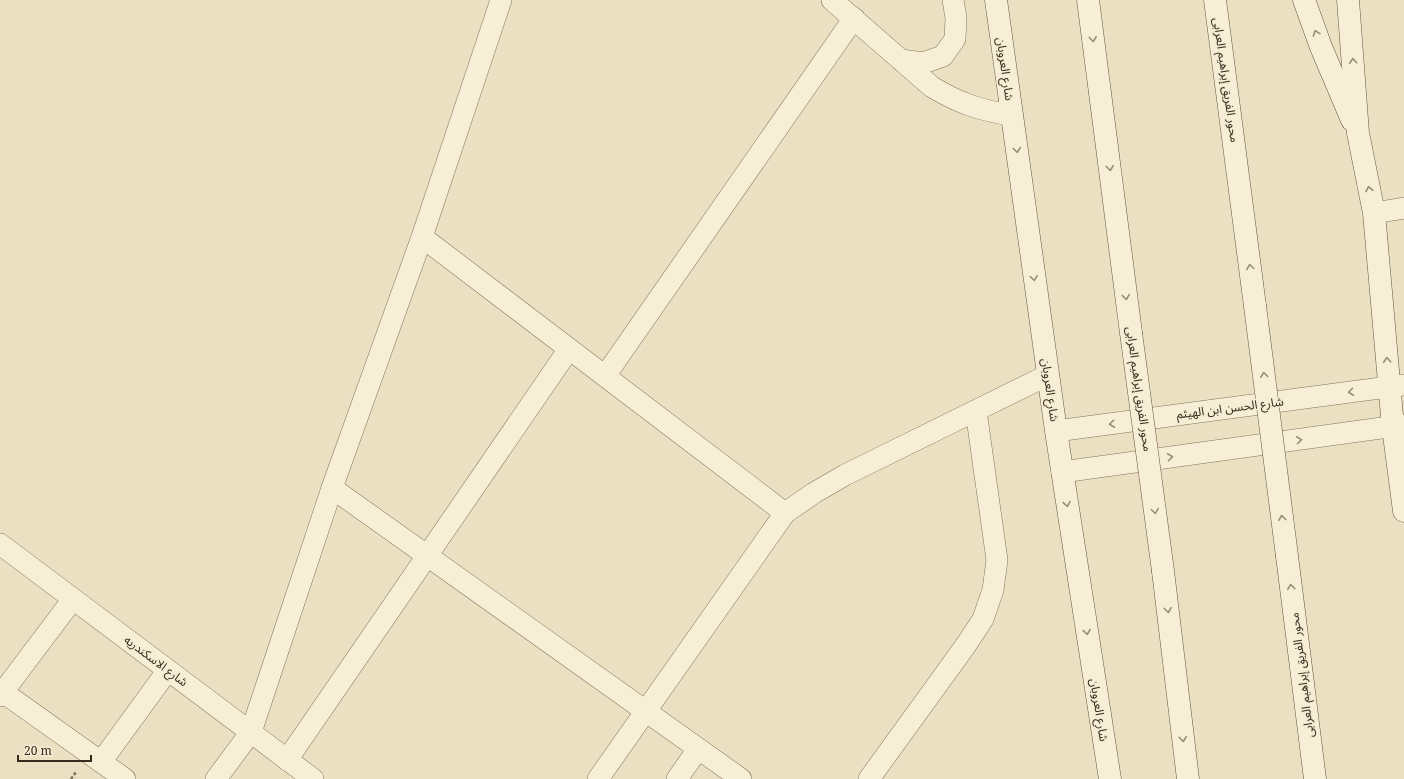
<svg xmlns="http://www.w3.org/2000/svg" width="1404" height="779" font-family="'Noto Serif','Noto Sans Arabic',serif">
<rect width="100%" height="100%" fill="#ece0c3"/>
<g fill="none" stroke-linecap="round" stroke-linejoin="round">
<defs>
<g id="street">
<path d="M832,0L932,87C959,103 981,111 1012,115"/>
<path d="M901,60L923,63L943,56L955,39L956,18L953,0"/>
<path d="M1374,213L1404,208"/>
<path d="M422,237L785,513"/>
<path d="M605,376L854,18"/>
<path d="M1056,431L1404,385"/>
<path d="M1062,472L1404,425"/>
<path d="M332,488L741,779"/>
<path d="M0,544L313,779"/>
<path d="M0,690L125,779"/>
<path d="M0,696L73,599"/>
<path d="M287,760L569,349"/>
<path d="M101,762L168,670"/>
<path d="M216,779L251,732L332,488L422,237L501,0"/>
<path d="M598,779L785,513L814,493L845,475L1048,375"/>
<path d="M677,779L698,749"/>
<path d="M869,779L966,645L983,619L993,590L997,560L976,411"/>
</g>
<g id="secondary">
<path d="M996,0L1056,431L1110,779"/>
<path d="M1088,0L1131,333"/>
<path d="M1215,0L1255,306"/>
<path d="M1304,0L1321,47L1352,120"/>
<path d="M1348,0L1358,133L1374,213L1393,427L1404,511"/>
<path d="M1287,556L1315,779"/>
<path d="M1163,571L1188,779"/>
</g>
</defs>
<use href="#street" stroke="#85725b" stroke-width="22"/>
<use href="#secondary" stroke="#67533e" stroke-width="23"/>
<path stroke="#85725b" stroke-width="2.5" stroke-dasharray="3 2" stroke-linecap="butt" d="M71,779L76,772"/>
<use href="#street" stroke="#f7eed6" stroke-width="21"/>
<use href="#secondary" stroke="#f7eed6" stroke-width="22"/>
<defs>
<g id="secondary-bridge">
<path d="M1255,306L1287,556"/>
<path d="M1131,333L1163,571"/>
</g>
</defs>
<use href="#secondary-bridge" stroke="#67533e" stroke-width="23" stroke-linecap="butt"/>
<use href="#secondary-bridge" stroke="#f7eed6" stroke-width="22"/>
</g>
<defs><path id="oneway-chevron" d="M-2-3.5L2.5 0L-2 3.5" fill="none" stroke-width="1.6" stroke-linecap="round" stroke-linejoin="round"/></defs>
<g stroke="#968c7a">
<use href="#oneway-chevron" transform="translate(1316 33) rotate(-110)"/>
<use href="#oneway-chevron" transform="translate(1093 39) rotate(83)"/>
<use href="#oneway-chevron" transform="translate(1353 61) rotate(-94)"/>
<use href="#oneway-chevron" transform="translate(1017 150) rotate(82)"/>
<use href="#oneway-chevron" transform="translate(1110 168) rotate(83)"/>
<use href="#oneway-chevron" transform="translate(1369 189) rotate(-101)"/>
<use href="#oneway-chevron" transform="translate(1250 267) rotate(-98)"/>
<use href="#oneway-chevron" transform="translate(1034 278) rotate(82)"/>
<use href="#oneway-chevron" transform="translate(1126 297) rotate(83)"/>
<use href="#oneway-chevron" transform="translate(1387 360) rotate(-95)"/>
<use href="#oneway-chevron" transform="translate(1264 375) rotate(-97)"/>
<use href="#oneway-chevron" transform="translate(1351 392) rotate(173)"/>
<use href="#oneway-chevron" transform="translate(1112 424) rotate(173)"/>
<use href="#oneway-chevron" transform="translate(1299 440) rotate(-8)"/>
<use href="#oneway-chevron" transform="translate(1170 457) rotate(-8)"/>
<use href="#oneway-chevron" transform="translate(1067 504) rotate(81)"/>
<use href="#oneway-chevron" transform="translate(1155 511) rotate(82)"/>
<use href="#oneway-chevron" transform="translate(1282 518) rotate(-97)"/>
<use href="#oneway-chevron" transform="translate(1291 587) rotate(-97)"/>
<use href="#oneway-chevron" transform="translate(1168 610) rotate(83)"/>
<use href="#oneway-chevron" transform="translate(1087 632) rotate(81)"/>
<use href="#oneway-chevron" transform="translate(1183 739) rotate(83)"/>
</g>
<g text-anchor="middle" stroke-width="3" stroke-linejoin="round" paint-order="stroke">
<g font-size="12" fill="#362a1e" stroke="#f4ebd2">
<text transform="translate(1005 69) rotate(82)" y="4">شارع العروبان</text>
<text transform="translate(1226 80) rotate(82)" y="4">محور الفريق إبراهيم العرابى</text>
<text transform="translate(1139 389) rotate(82)" y="4">محور الفريق إبراهيم العرابى</text>
<text transform="translate(1050 390) rotate(82)" y="4">شارع العروبان</text>
<text transform="translate(1230 408) rotate(-7)" y="4">شارع الحسن ابن الهيثم</text>
<text transform="translate(156 661) rotate(37)" y="4">شارع الاسكندريه</text>
<text transform="translate(1302 675) rotate(-97)" y="4">محور الفريق إبراهيم العرابى</text>
<text transform="translate(1099 710) rotate(81)" y="4">شارع العروبان</text>
</g>
</g>
<path d="M18 755v6h73v-6" fill="none" stroke="#362a1e" stroke-width="2"/>
<text x="24" y="755" font-size="12" fill="#362a1e" stroke="#f4ebd2" stroke-width="3" paint-order="stroke">20 m</text>
</svg>
